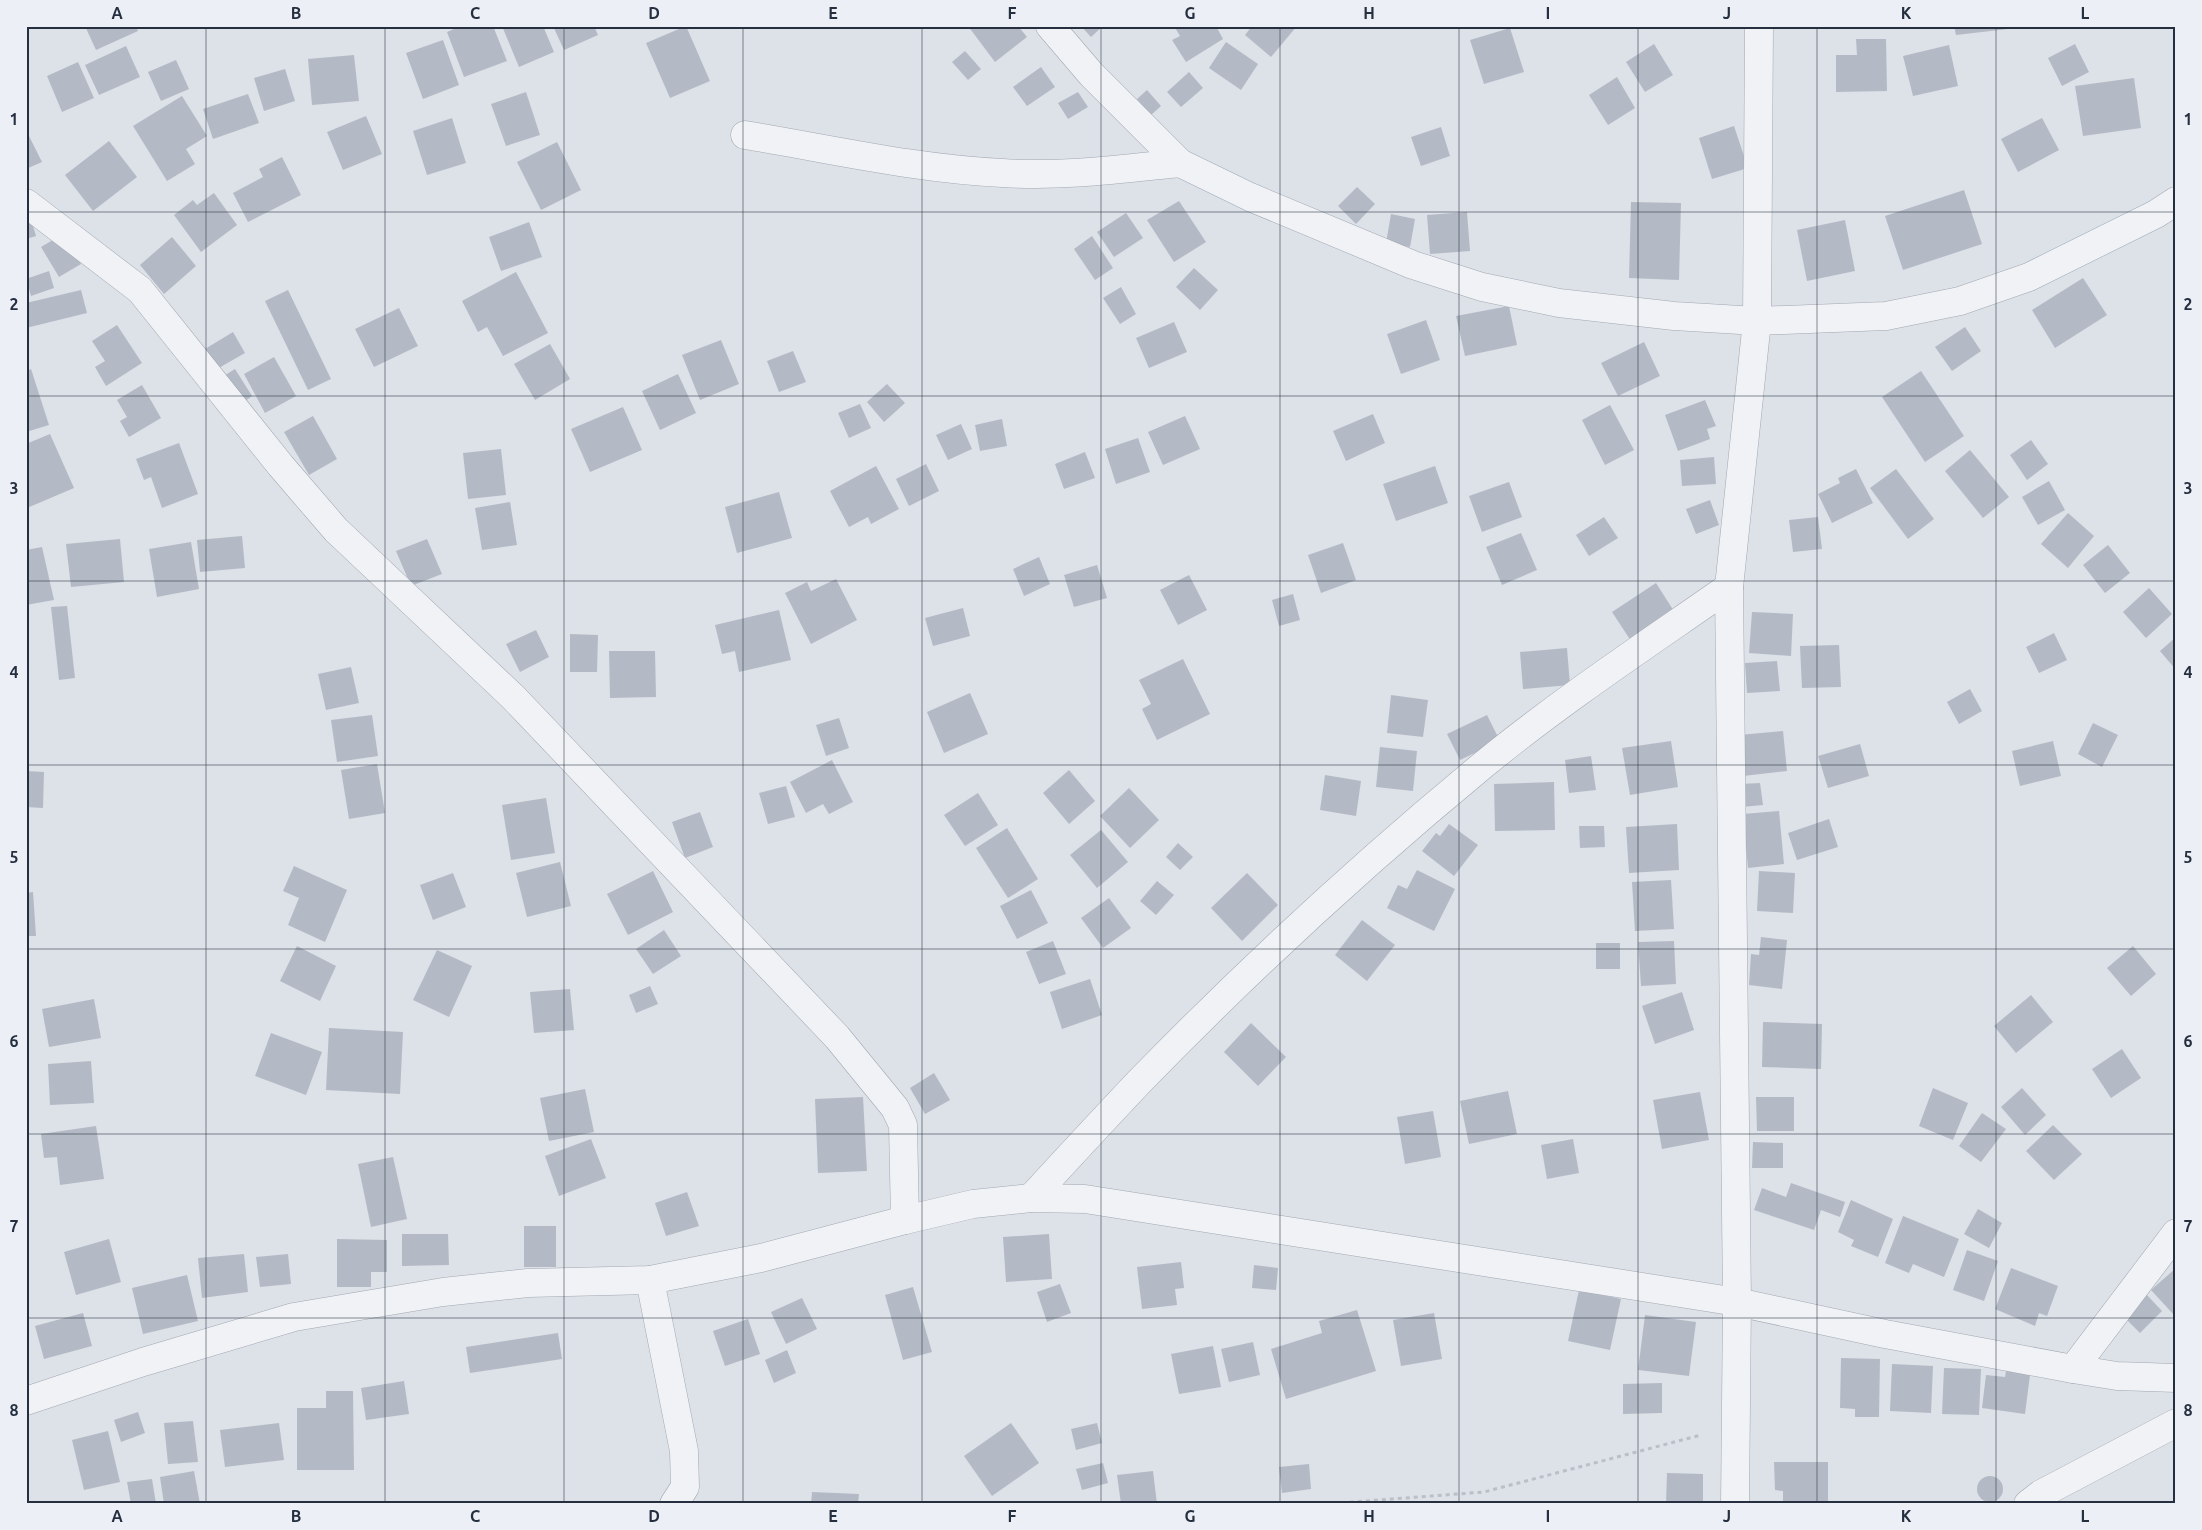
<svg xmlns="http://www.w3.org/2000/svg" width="2202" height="1530" font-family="Ubuntu,sans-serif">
<rect width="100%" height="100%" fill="#dde1e8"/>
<g fill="#b4bac5">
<path d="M85,26H136L138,31L96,50Z"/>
<path d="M461,26H493L507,61L464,77L447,32Z"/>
<path d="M502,26H543L554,52L519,67Z"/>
<path d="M553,26H594L598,35L564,50Z"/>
<path d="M686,26L710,81L670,98L646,43Z"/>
<path d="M968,26H1018L1027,37L995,62Z"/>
<path d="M1081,26H1103L1091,37Z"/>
<path d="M1174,26H1216L1223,39L1186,62L1172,40L1180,36Z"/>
<path d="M1252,26H1297L1271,57L1245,35Z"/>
<path d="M1954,26H2008V29L1956,35Z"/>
<path d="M1510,28L1524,72L1484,84L1470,40Z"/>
<path d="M1856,39H1886L1887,91L1836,92V55H1857Z"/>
<path d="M443,40L459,85L423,99L406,53Z"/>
<path d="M1226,42L1258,64L1241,90L1209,68Z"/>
<path d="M1654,44L1673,75L1645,92L1626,62Z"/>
<path d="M2075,44L2089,72L2062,86L2048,58Z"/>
<path d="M1949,45L1958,86L1913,96L1903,56Z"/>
<path d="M126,46L140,77L99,95L85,65Z"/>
<path d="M965,51L981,69L968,80L952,62Z"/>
<path d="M354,55L359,101L312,105L308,59Z"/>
<path d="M176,60L189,89L161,101L148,72Z"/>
<path d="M78,62L94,98L62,112L47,76Z"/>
<path d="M1041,67L1055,87L1027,106L1013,87Z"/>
<path d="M285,69L295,101L264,111L254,78Z"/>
<path d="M1189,72L1203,88L1181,107L1167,92Z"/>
<path d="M1617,77L1635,108L1608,125L1589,95Z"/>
<path d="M2134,78L2141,128L2083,136L2075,86Z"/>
<path d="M1147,90L1161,106L1151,115L1137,99Z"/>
<path d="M526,92L540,135L506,146L491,104Z"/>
<path d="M1078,92L1088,107L1068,119L1058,103Z"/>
<path d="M248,94L259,123L213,139L203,109Z"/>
<path d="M182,96L207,136L186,149L195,164L167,181L133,126Z"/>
<path d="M366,116L382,154L343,170L327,132Z"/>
<path d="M452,118L466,163L427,175L413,131Z"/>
<path d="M2042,118L2059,150L2018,172L2001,139Z"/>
<path d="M1734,126L1748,168L1712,179L1699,138Z"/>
<path d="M1441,127L1450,156L1421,166L1411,137Z"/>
<path d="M28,134L42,162L26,169V135Z"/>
<path d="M109,141L137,177L93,211L65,175Z"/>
<path d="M557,142L581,190L541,210L517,162Z"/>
<path d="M282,157L301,195L248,222L233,193L263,177L259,169Z"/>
<path d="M1357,187L1375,204L1356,224L1338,206Z"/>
<path d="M1964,190L1982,244L1903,270L1885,216Z"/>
<path d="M214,193L237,225L201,252L174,215L193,200L197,205Z"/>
<path d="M1179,201L1206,242L1174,262L1147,220Z"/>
<path d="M1631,202L1681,203L1679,280L1629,278Z"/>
<path d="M28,209L36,236L26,239V210Z"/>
<path d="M1467,212L1470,251L1430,254L1427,215Z"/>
<path d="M1126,213L1143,238L1114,257L1097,232Z"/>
<path d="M1391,214L1415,219L1410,247L1386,243Z"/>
<path d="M1845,220L1855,271L1807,281L1797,230Z"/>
<path d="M529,222L542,257L501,271L489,237Z"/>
<path d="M63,234L81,264L59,277L41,247Z"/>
<path d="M1092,236L1113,268L1095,280L1074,249Z"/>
<path d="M172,237L196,266L164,294L140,265Z"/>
<path d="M1194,268L1218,290L1200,310L1176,287Z"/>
<path d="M49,271L54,288L31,296L26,279Z"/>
<path d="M516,272L548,333L503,356L487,327L478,332L462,301Z"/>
<path d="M2083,278L2107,315L2055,348L2032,310Z"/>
<path d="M1121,287L1136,314L1120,324L1103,298Z"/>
<path d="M81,290L87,313L26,328V303Z"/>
<path d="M288,290L331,379L308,390L265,301Z"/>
<path d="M1509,306L1517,345L1465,356L1456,316Z"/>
<path d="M399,308L418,346L374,367L355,329Z"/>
<path d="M1426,320L1440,360L1401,374L1387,334Z"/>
<path d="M1174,322L1187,352L1149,368L1136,338Z"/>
<path d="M117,325L142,363L106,386L95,367L105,361L92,341Z"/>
<path d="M1965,327L1981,351L1952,371L1935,347Z"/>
<path d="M233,332L245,353L217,369L205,349Z"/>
<path d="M721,340L739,384L700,400L682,355Z"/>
<path d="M1644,342L1660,376L1618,396L1601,363Z"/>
<path d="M550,344L570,379L535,400L514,364Z"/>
<path d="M793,351L806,382L779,392L767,361Z"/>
<path d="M274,357L296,396L265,413L244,374Z"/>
<path d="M31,369L49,425L26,432V371Z"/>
<path d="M235,369L252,396L240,405L222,377Z"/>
<path d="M1921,371L1964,436L1925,462L1882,397Z"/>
<path d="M678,374L696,413L660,430L642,391Z"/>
<path d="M887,384L905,403L884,422L867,402Z"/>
<path d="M142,385L161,418L129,437L120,421L127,417L117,400Z"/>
<path d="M1705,400L1716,426L1707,429L1710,439L1678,451L1665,415Z"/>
<path d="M860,404L871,428L849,438L838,413Z"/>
<path d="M1610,405L1634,450L1605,465L1582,420Z"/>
<path d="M623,407L642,450L590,472L571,429Z"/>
<path d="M1373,414L1385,443L1346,461L1333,431Z"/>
<path d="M313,416L337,459L309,475L284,432Z"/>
<path d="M1185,416L1200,449L1163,465L1148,432Z"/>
<path d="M1002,419L1007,446L980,451L975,425Z"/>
<path d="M961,424L972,449L948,460L936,435Z"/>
<path d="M50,434L74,488L27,508L26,444Z"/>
<path d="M1138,438L1150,472L1116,484L1105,449Z"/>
<path d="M2031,440L2048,464L2027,480L2010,455Z"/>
<path d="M179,443L198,494L162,508L151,477L144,480L136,459Z"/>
<path d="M501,449L506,495L468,499L463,453Z"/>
<path d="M1970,450L2009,497L1983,518L1945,471Z"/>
<path d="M1085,452L1095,478L1064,489L1055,464Z"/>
<path d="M1714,457L1716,484L1682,486L1680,460Z"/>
<path d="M926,464L939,491L909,506L896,479Z"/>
<path d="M876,466L899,509L871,524L868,517L849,527L830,491Z"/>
<path d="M1435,466L1448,503L1396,521L1383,484Z"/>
<path d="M1856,469L1873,503L1832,523L1818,494L1840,483L1838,478Z"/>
<path d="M1896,469L1934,519L1908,539L1870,488Z"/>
<path d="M2049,481L2065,510L2038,525L2022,497Z"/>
<path d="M1509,482L1522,517L1482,532L1469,496Z"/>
<path d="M779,492L792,538L737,553L725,507Z"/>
<path d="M1710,500L1719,525L1696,534L1686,509Z"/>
<path d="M510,502L517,545L482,550L475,508Z"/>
<path d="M2068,513L2094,536L2068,568L2041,544Z"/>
<path d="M1604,517L1618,538L1589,556L1576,535Z"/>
<path d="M1818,517L1822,549L1793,552L1789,520Z"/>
<path d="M1521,533L1537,570L1502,585L1486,547Z"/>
<path d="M242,536L245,568L200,572L197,540Z"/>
<path d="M120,539L124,582L71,587L66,544Z"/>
<path d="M427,539L442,574L411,586L396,551Z"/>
<path d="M191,542L199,589L157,597L149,549Z"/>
<path d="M1343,543L1356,580L1321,593L1308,555Z"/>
<path d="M2108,545L2130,573L2105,593L2083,565Z"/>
<path d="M42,547L54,600L26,605V550Z"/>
<path d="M1039,557L1050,584L1024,596L1013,569Z"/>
<path d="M1097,565L1107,598L1074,607L1064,575Z"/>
<path d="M1189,575L1207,610L1178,625L1160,590Z"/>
<path d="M836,579L857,620L811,644L785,593L807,582L811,591Z"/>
<path d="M1656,583L1677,616L1633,644L1612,612Z"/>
<path d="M2149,588L2172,614L2146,638L2123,612Z"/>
<path d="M1293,594L1300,620L1279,626L1272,600Z"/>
<path d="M67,606L75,678L59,680L51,607Z"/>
<path d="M963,608L970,636L933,646L925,618Z"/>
<path d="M779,610L791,660L739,672L735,651L722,654L715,625Z"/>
<path d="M1752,612L1793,614L1791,656L1749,653Z"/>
<path d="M536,630L549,657L520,672L506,644Z"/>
<path d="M2054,633L2067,660L2039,673L2026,647Z"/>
<path d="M570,634L598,635L597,672H570Z"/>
<path d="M2176,637V670L2160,651Z"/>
<path d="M1839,645L1841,687L1802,688L1800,646Z"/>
<path d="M1567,648L1570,685L1523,689L1520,652Z"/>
<path d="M609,651H655L656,697L610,698Z"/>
<path d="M1183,659L1210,714L1157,740L1142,709L1151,704L1139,680Z"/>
<path d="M1777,661L1780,691L1747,693L1745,663Z"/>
<path d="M351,667L359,703L326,710L318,674Z"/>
<path d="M1970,689L1982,711L1959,724L1947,702Z"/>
<path d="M970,693L988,734L944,753L927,712Z"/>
<path d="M1391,695L1428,700L1423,737L1387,733Z"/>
<path d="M372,715L378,756L337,762L331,720Z"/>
<path d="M1487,715L1500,741L1460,760L1447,734Z"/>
<path d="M839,718L849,748L826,756L816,725Z"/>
<path d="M2093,723L2118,735L2102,767L2078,754Z"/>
<path d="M1783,731L1787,771L1743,776L1739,735Z"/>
<path d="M1671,741L1678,787L1630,795L1622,748Z"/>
<path d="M2053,741L2061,776L2020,786L2012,751Z"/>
<path d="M1860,744L1869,776L1828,788L1818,756Z"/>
<path d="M1380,747L1417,751L1413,791L1376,787Z"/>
<path d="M1591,756L1596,790L1569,793L1565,760Z"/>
<path d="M832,760L853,802L829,814L823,804L806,813L790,782Z"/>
<path d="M377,764L385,813L349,819L341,770Z"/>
<path d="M1069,770L1095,801L1069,824L1043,793Z"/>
<path d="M26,771L44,772L43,808L26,807Z"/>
<path d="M1325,775L1361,781L1356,816L1320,810Z"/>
<path d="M1554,782L1555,830L1495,831L1494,784Z"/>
<path d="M1760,783L1763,805L1742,807L1740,784Z"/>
<path d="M786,786L795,817L768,824L759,793Z"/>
<path d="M1129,788L1159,820L1130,848L1100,816Z"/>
<path d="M978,793L998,825L965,846L944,815Z"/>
<path d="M546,798L555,853L511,860L502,805Z"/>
<path d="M1779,811L1784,864L1748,868L1743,814Z"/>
<path d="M700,812L713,847L685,858L672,822Z"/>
<path d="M1829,819L1838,847L1797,860L1788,833Z"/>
<path d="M1449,824L1478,845L1454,876L1422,851L1436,833L1440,836Z"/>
<path d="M1677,824L1679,870L1629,873L1626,827Z"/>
<path d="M1579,826H1604L1605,847L1580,848Z"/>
<path d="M1007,828L1038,879L1008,898L976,848Z"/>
<path d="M1101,830L1128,862L1097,888L1070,855Z"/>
<path d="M1178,843L1193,857L1180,870L1166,857Z"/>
<path d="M560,862L571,906L527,917L516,873Z"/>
<path d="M294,866L347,890L325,942L288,925L299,898L283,891Z"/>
<path d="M1417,870L1455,889L1434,931L1387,908L1398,885L1407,889Z"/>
<path d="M653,871L673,912L628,935L607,894Z"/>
<path d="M1759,871L1795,873L1793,913L1757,911Z"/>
<path d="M453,873L466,907L433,920L420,885Z"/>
<path d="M1247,873L1278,905L1242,941L1211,908Z"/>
<path d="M1671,880L1674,929L1635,931L1632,882Z"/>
<path d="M1157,881L1174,895L1156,915L1140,901Z"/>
<path d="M1031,890L1048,923L1017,939L1000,906Z"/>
<path d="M33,892L36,936H26V893Z"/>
<path d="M1109,898L1131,928L1103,948L1081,918Z"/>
<path d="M1362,920L1395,945L1367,981L1335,955Z"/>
<path d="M664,930L681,956L653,974L636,949Z"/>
<path d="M1761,937L1787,940L1782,989L1749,985L1751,954L1759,955Z"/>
<path d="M1053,941L1066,974L1039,984L1026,952Z"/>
<path d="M1674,941L1676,984L1641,986L1638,942Z"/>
<rect x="1596" y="943" width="24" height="26"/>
<path d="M297,946L336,966L320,1001L280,981Z"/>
<path d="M2133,946L2156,974L2131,996L2107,968Z"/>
<path d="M437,950L472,966L449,1017L413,1000Z"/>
<path d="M1090,979L1102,1015L1062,1029L1050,992Z"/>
<path d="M650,986L658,1004L636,1013L629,995Z"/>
<path d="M570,989L574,1030L534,1033L530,992Z"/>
<path d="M1682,992L1694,1030L1655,1044L1642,1006Z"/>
<path d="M2031,995L2053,1022L2016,1053L1994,1026Z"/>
<path d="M94,999L101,1038L49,1047L42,1009Z"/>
<path d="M1763,1022L1822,1024L1821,1069L1762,1067Z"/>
<path d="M1251,1023L1286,1057L1258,1086L1224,1052Z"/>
<path d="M329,1028L403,1032L400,1094L326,1090Z"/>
<path d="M271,1033L322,1052L306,1095L255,1076Z"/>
<path d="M2122,1049L2141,1078L2111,1098L2092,1069Z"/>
<path d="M91,1061L94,1103L50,1105L48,1064Z"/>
<path d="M934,1073L950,1100L925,1114L910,1088Z"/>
<path d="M1933,1088L1968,1103L1953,1140L1919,1126Z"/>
<path d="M2022,1088L2046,1115L2025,1135L2001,1107Z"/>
<path d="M585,1089L594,1132L549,1141L540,1098Z"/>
<path d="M1508,1091L1517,1134L1469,1144L1460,1101Z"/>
<path d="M1700,1092L1709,1140L1662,1149L1653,1100Z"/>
<path d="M863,1097L867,1171L818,1173L815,1099Z"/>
<path d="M1756,1097H1794V1131H1757Z"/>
<path d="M1433,1111L1441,1157L1405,1164L1397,1117Z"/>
<path d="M1982,1113L2006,1129L1981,1162L1959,1146Z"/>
<path d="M2053,1125L2082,1154L2054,1180L2026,1151Z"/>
<path d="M96,1126L104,1179L60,1185L57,1157L44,1158L41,1134Z"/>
<path d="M591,1139L606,1178L559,1196L545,1156Z"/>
<path d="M1573,1139L1579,1173L1547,1179L1541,1145Z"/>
<path d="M1753,1142L1783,1143V1168H1752Z"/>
<path d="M393,1157L407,1219L371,1227L358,1164Z"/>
<path d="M1791,1183L1845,1202L1840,1217L1821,1210L1814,1230L1754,1210L1762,1188L1786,1197Z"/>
<path d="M687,1192L699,1226L666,1236L655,1203Z"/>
<path d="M1851,1200L1893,1219L1878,1257L1851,1246L1854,1240L1838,1232Z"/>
<path d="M1978,1209L2002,1223L1989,1248L1964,1234Z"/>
<path d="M1903,1216L1959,1239L1944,1277L1913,1264L1909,1273L1885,1263Z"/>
<rect x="524" y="1226" width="32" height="41"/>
<path d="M402,1234H448L449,1265L402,1266Z"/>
<path d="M1049,1234L1052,1279L1006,1282L1003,1237Z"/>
<path d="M109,1239L121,1282L76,1295L64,1252Z"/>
<path d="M337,1239L387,1240V1272H371V1287H337Z"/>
<path d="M1967,1250L1998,1261L1984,1301L1953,1290Z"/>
<path d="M244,1254L248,1292L202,1298L198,1258Z"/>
<path d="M288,1254L291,1284L260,1287L256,1257Z"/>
<path d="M1181,1262L1184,1288L1175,1289L1177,1305L1142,1309L1137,1267Z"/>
<path d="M1254,1265L1278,1268L1276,1290L1252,1288Z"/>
<path d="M2011,1268L2058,1286L2047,1316L2039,1313L2035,1326L1995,1309Z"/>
<path d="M2176,1268V1313L2174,1315L2151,1290Z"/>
<path d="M187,1275L198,1321L143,1334L132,1288Z"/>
<path d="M1060,1284L1071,1313L1047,1322L1037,1292Z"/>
<path d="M913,1287L932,1352L903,1360L885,1295Z"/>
<path d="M1579,1290L1621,1299L1610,1350L1568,1341Z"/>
<path d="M2145,1293L2162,1311L2140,1333L2122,1315Z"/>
<path d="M802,1298L817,1329L786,1344L771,1312Z"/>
<path d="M1357,1310L1376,1371L1286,1399L1271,1349L1322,1333L1319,1321Z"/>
<path d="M83,1313L92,1346L44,1359L35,1326Z"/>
<path d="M1434,1313L1442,1359L1401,1366L1393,1320Z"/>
<path d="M1645,1315L1696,1322L1689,1376L1638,1370Z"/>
<path d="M748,1319L760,1354L725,1366L713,1331Z"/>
<path d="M558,1333L562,1359L470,1373L466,1347Z"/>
<path d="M1253,1342L1260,1375L1229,1382L1221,1349Z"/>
<path d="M1213,1346L1221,1387L1179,1394L1171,1354Z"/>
<path d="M787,1350L796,1373L774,1383L765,1360Z"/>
<path d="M1841,1358L1880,1359L1879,1417H1855V1409L1840,1408Z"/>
<path d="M1892,1364L1933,1366L1931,1413L1890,1411Z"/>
<path d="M1944,1368L1981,1369L1979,1415L1942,1414Z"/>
<path d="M2006,1371L2030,1375L2025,1414L1982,1408L1986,1375L2005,1377Z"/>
<path d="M404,1381L409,1414L366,1420L361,1388Z"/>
<path d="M1662,1383V1413L1623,1414V1384Z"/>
<path d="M326,1391H353L354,1470H297V1408H326Z"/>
<path d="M138,1412L145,1433L121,1442L114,1420Z"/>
<path d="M193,1421L198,1462L168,1464L164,1423Z"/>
<path d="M279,1423L284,1460L225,1467L220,1430Z"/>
<path d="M1011,1423L1039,1463L992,1496L964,1456Z"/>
<path d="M1097,1423L1102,1443L1076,1450L1071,1429Z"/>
<path d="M108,1431L120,1482L84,1490L72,1440Z"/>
<path d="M1774,1462H1828V1504H1783V1491L1775,1490Z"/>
<path d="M1103,1463L1108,1483L1082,1490L1076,1469Z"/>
<path d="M1309,1464L1311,1489L1282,1493L1279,1467Z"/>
<path d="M194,1471L200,1504H164L160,1477Z"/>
<path d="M1153,1471L1157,1504H1121L1117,1475Z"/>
<path d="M1667,1473L1703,1474V1504H1666Z"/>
<circle cx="1990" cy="1489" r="13"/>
<path d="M152,1479L156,1504H131L127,1482Z"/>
<path d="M812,1492L859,1494L858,1504H811Z"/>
<path d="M1842,1501L1861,1502V1504H1842Z"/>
</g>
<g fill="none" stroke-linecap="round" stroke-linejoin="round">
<defs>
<g id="minor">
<path d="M1050,26L1091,74L1180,163L1250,197L1413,265L1482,287L1559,303L1674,316L1757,321L1886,316L1960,301L2029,277L2156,214L2176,201"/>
<path d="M745,135C831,149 916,169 1003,173C1062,177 1121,169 1180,163"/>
<path d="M26,203L140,290L281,466L336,530L513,697L837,1037L895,1108L903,1125L905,1220"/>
<path d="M1031,1198C1067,1159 1103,1120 1139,1082C1248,970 1363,864 1483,765C1561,701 1646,645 1729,587"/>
<path d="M650,1280L684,1451L685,1487L674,1504"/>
<path d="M2073,1369L2176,1233"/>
<path d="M26,1401L143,1362L294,1317L443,1292L528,1283L650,1280L761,1258L905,1220L973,1204L1031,1198L1085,1199L1737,1302L1885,1334L2073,1369L2117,1376L2176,1378"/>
<path d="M1735,1504L1737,1302L1729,587L1757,321L1759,26"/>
<path d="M2028,1504L2041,1494L2176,1423"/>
</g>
</defs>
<use href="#minor" stroke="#a2a8b2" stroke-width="29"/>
<path stroke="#bbbfc7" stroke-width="3" stroke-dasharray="4 4" stroke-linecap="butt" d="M1326,1504L1484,1492L1701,1435"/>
<use href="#minor" stroke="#f0f2f6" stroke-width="28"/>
</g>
<path fill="none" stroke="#252f40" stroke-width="1" stroke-opacity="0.55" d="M206,26V1504M385,26V1504M564,26V1504M743,26V1504M922,26V1504M1101,26V1504M1280,26V1504M1459,26V1504M1638,26V1504M1817,26V1504M1996,26V1504M26,212H2176M26,396H2176M26,581H2176M26,765H2176M26,949H2176M26,1134H2176M26,1318H2176"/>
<rect width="2202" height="1530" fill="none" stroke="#ecf0f6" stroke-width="55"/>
<rect x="28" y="28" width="2146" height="1474" fill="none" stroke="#252f40" stroke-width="2"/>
<g font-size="16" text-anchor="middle" font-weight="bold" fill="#252f40">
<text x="117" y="19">A</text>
<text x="296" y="19">B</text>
<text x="475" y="19">C</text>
<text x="654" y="19">D</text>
<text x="833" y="19">E</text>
<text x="1012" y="19">F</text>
<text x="1190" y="19">G</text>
<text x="1369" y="19">H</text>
<text x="1548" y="19">I</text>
<text x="1727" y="19">J</text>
<text x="1906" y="19">K</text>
<text x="2085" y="19">L</text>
<text x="14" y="125">1</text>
<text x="2188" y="125">1</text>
<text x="14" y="310">2</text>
<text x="2188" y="310">2</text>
<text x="14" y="494">3</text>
<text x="2188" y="494">3</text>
<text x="14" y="678">4</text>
<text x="2188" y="678">4</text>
<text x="14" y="863">5</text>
<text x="2188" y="863">5</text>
<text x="14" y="1047">6</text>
<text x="2188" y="1047">6</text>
<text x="14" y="1232">7</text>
<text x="2188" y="1232">7</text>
<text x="14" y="1416">8</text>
<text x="2188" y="1416">8</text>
<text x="117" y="1522">A</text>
<text x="296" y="1522">B</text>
<text x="475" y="1522">C</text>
<text x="654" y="1522">D</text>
<text x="833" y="1522">E</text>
<text x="1012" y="1522">F</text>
<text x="1190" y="1522">G</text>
<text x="1369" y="1522">H</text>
<text x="1548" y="1522">I</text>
<text x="1727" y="1522">J</text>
<text x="1906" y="1522">K</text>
<text x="2085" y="1522">L</text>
</g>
</svg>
